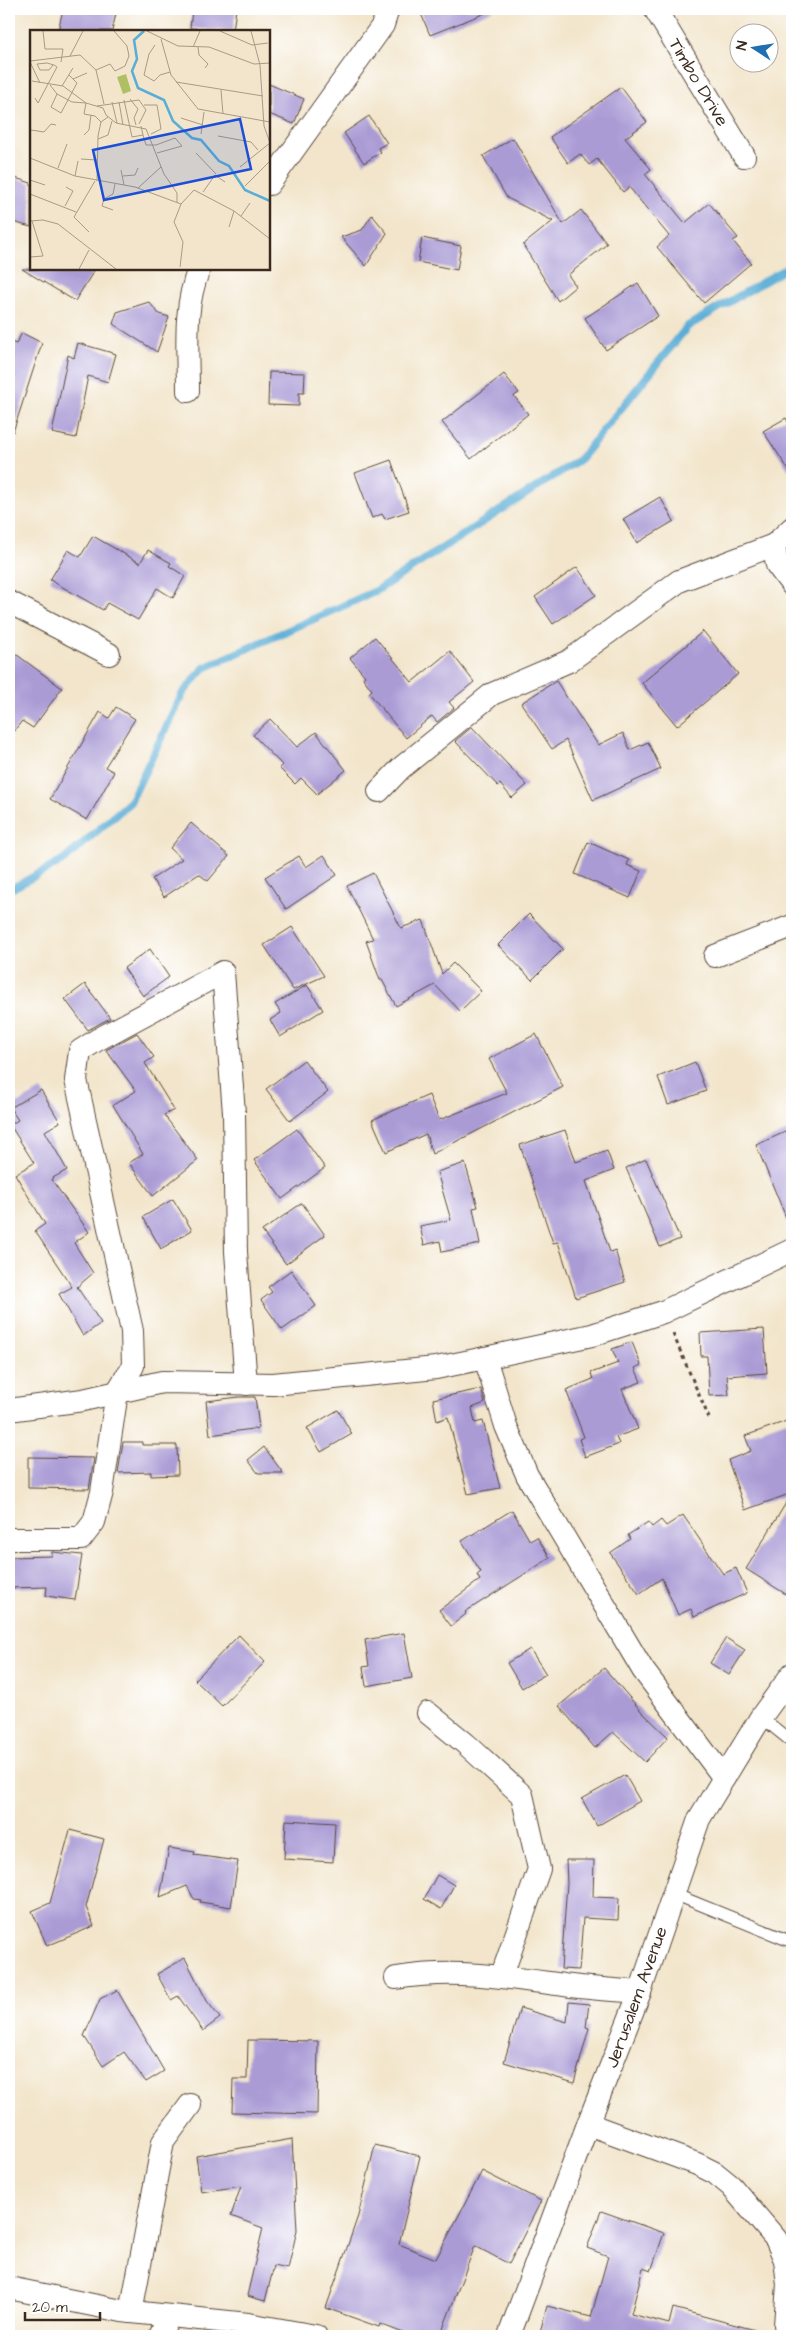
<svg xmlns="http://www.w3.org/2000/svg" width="801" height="2345" font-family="'Architects Daughter',sans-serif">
<rect width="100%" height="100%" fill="#fff"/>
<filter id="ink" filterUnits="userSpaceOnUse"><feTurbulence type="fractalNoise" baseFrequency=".02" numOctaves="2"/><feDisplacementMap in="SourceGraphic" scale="10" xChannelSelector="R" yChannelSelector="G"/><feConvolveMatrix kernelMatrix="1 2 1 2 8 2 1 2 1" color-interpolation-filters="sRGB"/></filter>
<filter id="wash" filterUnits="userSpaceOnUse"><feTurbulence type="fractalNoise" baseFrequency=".0096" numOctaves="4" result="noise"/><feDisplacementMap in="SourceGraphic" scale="20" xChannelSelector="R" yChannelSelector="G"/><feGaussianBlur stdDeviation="1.12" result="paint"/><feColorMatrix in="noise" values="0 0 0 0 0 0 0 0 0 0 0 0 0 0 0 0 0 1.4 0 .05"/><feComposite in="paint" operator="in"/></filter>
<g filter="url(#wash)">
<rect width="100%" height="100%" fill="#f2e5cb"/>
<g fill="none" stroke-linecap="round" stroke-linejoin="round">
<path stroke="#5aadd5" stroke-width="8" d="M9,890L64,860L130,802L183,693L204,668L376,591L580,459L688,326L792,265"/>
</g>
<g id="blocks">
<g fill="#aa9bd5">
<path d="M63,9H117L112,31H58Z"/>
<path d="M192,9H236L233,31L190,28Z"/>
<path d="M419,9H492L493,10L430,35Z"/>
<path d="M269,84L304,99L294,124L269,114Z"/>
<path d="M621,87L647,122L625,138L651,169L645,174L685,223L709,203L738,238L733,241L751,263L704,303L657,247L669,236L629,187L623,192L597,159L589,165L580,154L568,163L550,137Z"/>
<path d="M369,116L387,143L378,148L381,152L364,163L344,133Z"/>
<path d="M513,138L563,224L581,210L607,244L568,275L576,286L558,301L523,245L553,221L507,198L483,156Z"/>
<path d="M9,176L31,183V227L9,221Z"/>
<path d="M372,215L387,233L366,266L341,237L362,230Z"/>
<path d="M422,238L461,246L457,270L418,262Z"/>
<path d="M22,269H95L75,301Z"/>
<path d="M638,283L658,316L606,350L585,318Z"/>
<path d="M149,302L159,314L169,317L157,352L113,324L117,312Z"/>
<path d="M22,333L42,343L13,432L9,431V341L16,344Z"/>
<path d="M78,343L116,354L108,382L88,376L76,438L52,433L68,355L74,358Z"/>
<path d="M269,372L305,373L304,393H299V406L268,405Z"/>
<path d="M504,374L519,393L514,396L528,414L471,459L442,422Z"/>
<path d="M786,418L792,429V475L763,431Z"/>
<path d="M391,460L409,511L385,519L382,514L372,518L355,473Z"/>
<path d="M660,497L674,521L637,543L623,519Z"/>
<path d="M93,536L140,563L148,550L171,563L169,566L185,576L173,598L157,588L138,620L107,603L103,610L50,580L68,550L80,557Z"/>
<path d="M577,567L596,595L553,624L535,597Z"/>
<path d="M703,631L738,674L677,726L642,683Z"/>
<path d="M375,637L412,682L450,651L474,682L449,702L454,708L437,722L432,716L406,738L369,693L372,690L363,678L365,676L350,658Z"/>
<path d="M9,649L62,688L33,728L22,721L9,737Z"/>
<path d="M556,681L598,745L623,733L630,750L648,742L661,769L593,800L566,740L552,749L521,703Z"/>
<path d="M116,707L135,719L105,767L114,772L87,820L50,799L100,712L109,718Z"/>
<path d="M270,719L297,747L316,732L346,770L317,794L301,778L295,784L279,768L282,765L253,735Z"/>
<path d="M472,727L527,785L512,798L500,784L498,786L455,741Z"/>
<path d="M191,823L229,856L208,881L199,874L164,897L152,879L182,859L170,848Z"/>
<path d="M588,842L629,860L627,865L641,871L630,898L575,874Z"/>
<path d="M324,855L337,875L286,909L265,877L299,856L306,867Z"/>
<path d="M373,873L401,928L423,920L442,974L453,963L481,991L460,1011L435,985L396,1006L382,980H380L366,941L373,939L347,886Z"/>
<path d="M529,914L563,949L532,980L498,945Z"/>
<path d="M292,927L324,976L293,990L264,945Z"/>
<path d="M150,949L169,977L143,996L124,968Z"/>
<path d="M85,984L110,1018L88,1030L65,999Z"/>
<path d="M307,985L323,1010L280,1037L270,1020L281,1013L275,1004Z"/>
<path d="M137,1033L154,1057L145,1063L174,1110L164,1115L198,1160L153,1196L129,1163L143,1154L113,1105L136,1091L106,1050Z"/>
<path d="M536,1034L563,1087L432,1154L426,1134L386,1152L372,1120L429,1095L439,1120L507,1093L489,1059Z"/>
<path d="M304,1060L328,1092L290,1121L266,1089Z"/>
<path d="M695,1062L706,1091L668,1105L658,1077Z"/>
<path d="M41,1090L60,1122L45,1131L67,1170L51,1179L89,1232L74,1243L93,1273L77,1287L101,1323L83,1336L59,1294L72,1287L35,1231L45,1224L15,1174L34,1163L10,1125L18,1120L10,1108Z"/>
<path d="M297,1129L325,1168L282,1199L254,1160Z"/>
<path d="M792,1129V1232L756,1145Z"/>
<path d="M565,1130L576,1162L607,1151L614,1170L586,1181L610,1252L615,1250L625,1282L576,1298L558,1242L553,1243L520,1145Z"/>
<path d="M646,1159L680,1239L660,1247L626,1168Z"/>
<path d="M465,1163L478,1207L473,1208L480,1244L442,1252L440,1241L424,1245L420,1226L451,1220L437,1172Z"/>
<path d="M173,1199L192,1230L161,1249L143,1217Z"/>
<path d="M302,1203L325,1235L286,1264L262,1231Z"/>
<path d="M291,1270L316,1306L282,1330L261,1300L272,1292L268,1287Z"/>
<path d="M764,1329L767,1373L727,1376L729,1395L709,1396L707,1356H701L700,1333Z"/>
<path d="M632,1342L641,1365L635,1368L641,1382L622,1389L638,1429L616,1437L619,1444L585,1457L579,1439L584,1437L566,1390L593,1379L591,1373L618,1363L612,1349Z"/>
<path d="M481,1389L485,1403L472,1408L475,1423L483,1421L500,1488L468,1494L448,1417L437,1421L433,1399Z"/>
<path d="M239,1397H255L259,1428L210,1435L206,1401Z"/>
<path d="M338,1410L352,1434L321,1452L307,1428Z"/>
<path d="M792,1419V1598L746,1569L792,1493L745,1510L728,1460L751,1451L745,1436Z"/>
<path d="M123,1442H142V1445H177L178,1475L151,1476V1472L118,1473Z"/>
<path d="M264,1447L283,1473H258L248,1460Z"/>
<path d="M28,1457L94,1458L89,1489L28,1488Z"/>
<path d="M512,1510L530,1541L537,1537L550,1558L465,1612L466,1614L451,1626L439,1610L480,1580L477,1575L481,1572L462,1541Z"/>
<path d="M683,1515L723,1574L736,1568L747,1593L694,1617L691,1609L678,1615L662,1578L639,1594L610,1553L630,1539L628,1535L648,1522L652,1527L661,1520L666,1526Z"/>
<path d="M52,1552L82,1555L75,1600L46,1596L47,1587L9,1588V1557L52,1556Z"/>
<path d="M404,1633L412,1678L366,1686L363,1667L369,1666L365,1640Z"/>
<path d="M239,1635L265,1662L222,1706L195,1680Z"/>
<path d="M726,1638L745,1650L729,1675L710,1663Z"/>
<path d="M530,1649L546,1674L522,1688L507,1663Z"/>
<path d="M604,1668L642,1712L668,1737L645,1762L613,1732L595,1748L559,1706Z"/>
<path d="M625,1775L640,1801L597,1826L582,1799Z"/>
<path d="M286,1820L335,1823L333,1862L284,1859Z"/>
<path d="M70,1830L104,1839L86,1907L94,1926L47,1946L32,1911L50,1903Z"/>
<path d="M169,1848L195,1852L194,1855L238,1861L231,1907L200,1902L201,1900L194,1899L187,1886L160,1897Z"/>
<path d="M566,1860H594L593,1897L619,1898L618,1920L583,1918L579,1970L561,1969L567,1883Z"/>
<path d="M437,1875L454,1885L441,1909L424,1899Z"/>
<path d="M185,1958L207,2001L220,2018L203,2031L178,1996L171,2000L157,1974Z"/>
<path d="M117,1990L164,2071L146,2082L124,2052L103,2066L84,2036L100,1999Z"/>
<path d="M569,2002L589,2004L586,2027L589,2028L574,2083L504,2062L520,2008L567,2022Z"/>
<path d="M248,2040L318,2041L317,2114L232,2112L233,2079H247Z"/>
<path d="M292,2139L297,2230L288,2269L274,2266L265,2301L247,2296L263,2228L231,2216L241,2186L201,2192L196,2156Z"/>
<path d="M375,2145L420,2156L399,2244L436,2259L482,2171L541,2201L509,2264L475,2246L440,2336H411L380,2324L379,2327L326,2308L358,2216Z"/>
<path d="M601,2211L664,2233L651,2271L643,2268L631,2314L669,2324L673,2308L755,2330V2336H704L688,2332V2336H539L547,2306L591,2317L608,2256L587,2248Z"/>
</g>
</g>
</g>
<g filter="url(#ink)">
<use href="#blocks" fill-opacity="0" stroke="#564638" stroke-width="1"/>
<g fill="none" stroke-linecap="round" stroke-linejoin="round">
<defs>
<g id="service">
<path d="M761,1717L792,1742"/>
<path d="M674,1894L792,1942"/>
</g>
<g id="minor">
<path d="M655,9L744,156"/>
<path d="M269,184L383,25L388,9"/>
<path d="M188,391C188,349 183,308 199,269"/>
<path d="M792,528L774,545L777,565L792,585"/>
<path d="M9,602L109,654"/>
<path d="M379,791L401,768L492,694L569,661L679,581L774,545"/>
<path d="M715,956L792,926"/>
<path d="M485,1358L506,1426L527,1475L643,1670L724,1778"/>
<path d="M9,1410L83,1400L162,1382L273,1384L436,1368L485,1358L592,1335L663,1312L792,1250"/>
<path d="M9,1539H81L94,1522L102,1492L117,1392L133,1366L132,1331L76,1080L80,1051L97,1040L223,972L234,1113L236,1252L246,1384"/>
<path d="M428,1713L466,1744L522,1795L539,1869L502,1975"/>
<path d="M396,1978C460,1968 509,1978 571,1986C594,1989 617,1990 640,1992"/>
<path d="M588,2124L697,2164L715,2173L731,2186L776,2239L785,2260L788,2284L785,2325L789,2336"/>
<path d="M9,2288L122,2311L248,2324L316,2336"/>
<path d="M131,2312L163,2142L190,2105"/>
<path d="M160,2336L169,2317"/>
<path d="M509,2336L588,2124L640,1992L699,1819L761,1717L792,1674"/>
</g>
</defs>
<use href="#service" stroke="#564638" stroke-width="13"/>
<use href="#minor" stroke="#564638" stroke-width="24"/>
<path stroke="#564638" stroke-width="3" stroke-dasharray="4 4" stroke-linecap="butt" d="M673,1334L709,1418"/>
<use href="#service" stroke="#fff" stroke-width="11"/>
<use href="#minor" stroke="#fff" stroke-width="22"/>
</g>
</g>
<g text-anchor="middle" stroke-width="4" stroke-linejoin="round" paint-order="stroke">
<g font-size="18" fill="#3b2a1e" stroke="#fff">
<text transform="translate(699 82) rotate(59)" y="6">Timbo Drive</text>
<text transform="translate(636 1997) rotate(-70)" y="6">Jerusalem Avenue</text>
</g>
</g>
<g transform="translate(30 30)">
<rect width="240" height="240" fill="#f2e5cb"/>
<path d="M96,44L101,61L93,64L87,47Z" fill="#afc064"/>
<path fill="none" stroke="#5aadd5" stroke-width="2.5" d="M114,1L104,10L107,29L102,41L108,58L134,70L143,91L162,108L171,110L189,131L199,136L215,160L240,171"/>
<path fill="none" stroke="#a99a86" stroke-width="1" d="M13,1L15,19H33L31,32M117,1L148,16L179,17L224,34L240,33M190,1L222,15L238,13M221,1L230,35L234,96L240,113M131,9L141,45L168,79L240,92M125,15L119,24L114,45L124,51L130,45L140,42M163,17L170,1M168,17L169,25L178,34L175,38M40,26L53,1M0,31L50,25L66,40L80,34L85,41L95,36L99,26L97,16L84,1M0,32L10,53M66,40L74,74M43,49L57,43M2,51L33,56L56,73L73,78L76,85L86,93L116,99L134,144L147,163V172M146,52L233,66M20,55L27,64L42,72L56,73L54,84L65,86L71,92M32,56L43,38M191,60L193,84M27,64L21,77L31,83L47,53L39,45M5,68L8,73L27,37L24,35L17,33L7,34L10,40H19L23,35M100,69L108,79L104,88L106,95M94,70L102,107L113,105L111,96M82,72L87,93M89,72L93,95M0,73V103M114,75H127L131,99L121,104M67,76L109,70L116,80L109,94M151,88L173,95M1,100L14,102L21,94L26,95M171,104L174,82M54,105L59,100L61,85M113,105L116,115H126L145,108L152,116L127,123M188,106L221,112L228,120M68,109L78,105L82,91M166,123L186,144M0,128L45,146L105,157L151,174M51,129L67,130M210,137L240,113M28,138L37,114M91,140L94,155M45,146L48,131M93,146L105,145L108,138M0,150L15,155M67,151L68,106L71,92L78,87M215,156L240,131M108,158L131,137M173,162L185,145L195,152M0,164L46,182M35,176L43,161L36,157M83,180L72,176L74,169L83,164L85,154M211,186L220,173M0,191L13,190L28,194L86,239M199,197L204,181M59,202L44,187L65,151M0,227L13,226L2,191M150,237L153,212L144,192L151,174L164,160L204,181L240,209M49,239L59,220"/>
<path fill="#1d4ed8" fill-opacity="0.15" stroke="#1d4ed8" stroke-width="2.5" d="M210,89L221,139L74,170L63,120Z"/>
<rect width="240" height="240" fill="none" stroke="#3b2a1e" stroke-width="2.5"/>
</g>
<rect width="801" height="2345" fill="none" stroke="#fff" stroke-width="30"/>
<g transform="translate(754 48) rotate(282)"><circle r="24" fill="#ffffff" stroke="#b1aaa5"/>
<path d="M0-4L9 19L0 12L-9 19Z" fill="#1f6fb2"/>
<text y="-8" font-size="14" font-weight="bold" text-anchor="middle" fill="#3b2a1e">N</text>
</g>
<path d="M25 2312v8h75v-8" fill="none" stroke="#3b2a1e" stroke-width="2.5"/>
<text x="32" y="2312" font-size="15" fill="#3b2a1e" stroke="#ffffff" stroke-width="4" paint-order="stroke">20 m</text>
</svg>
